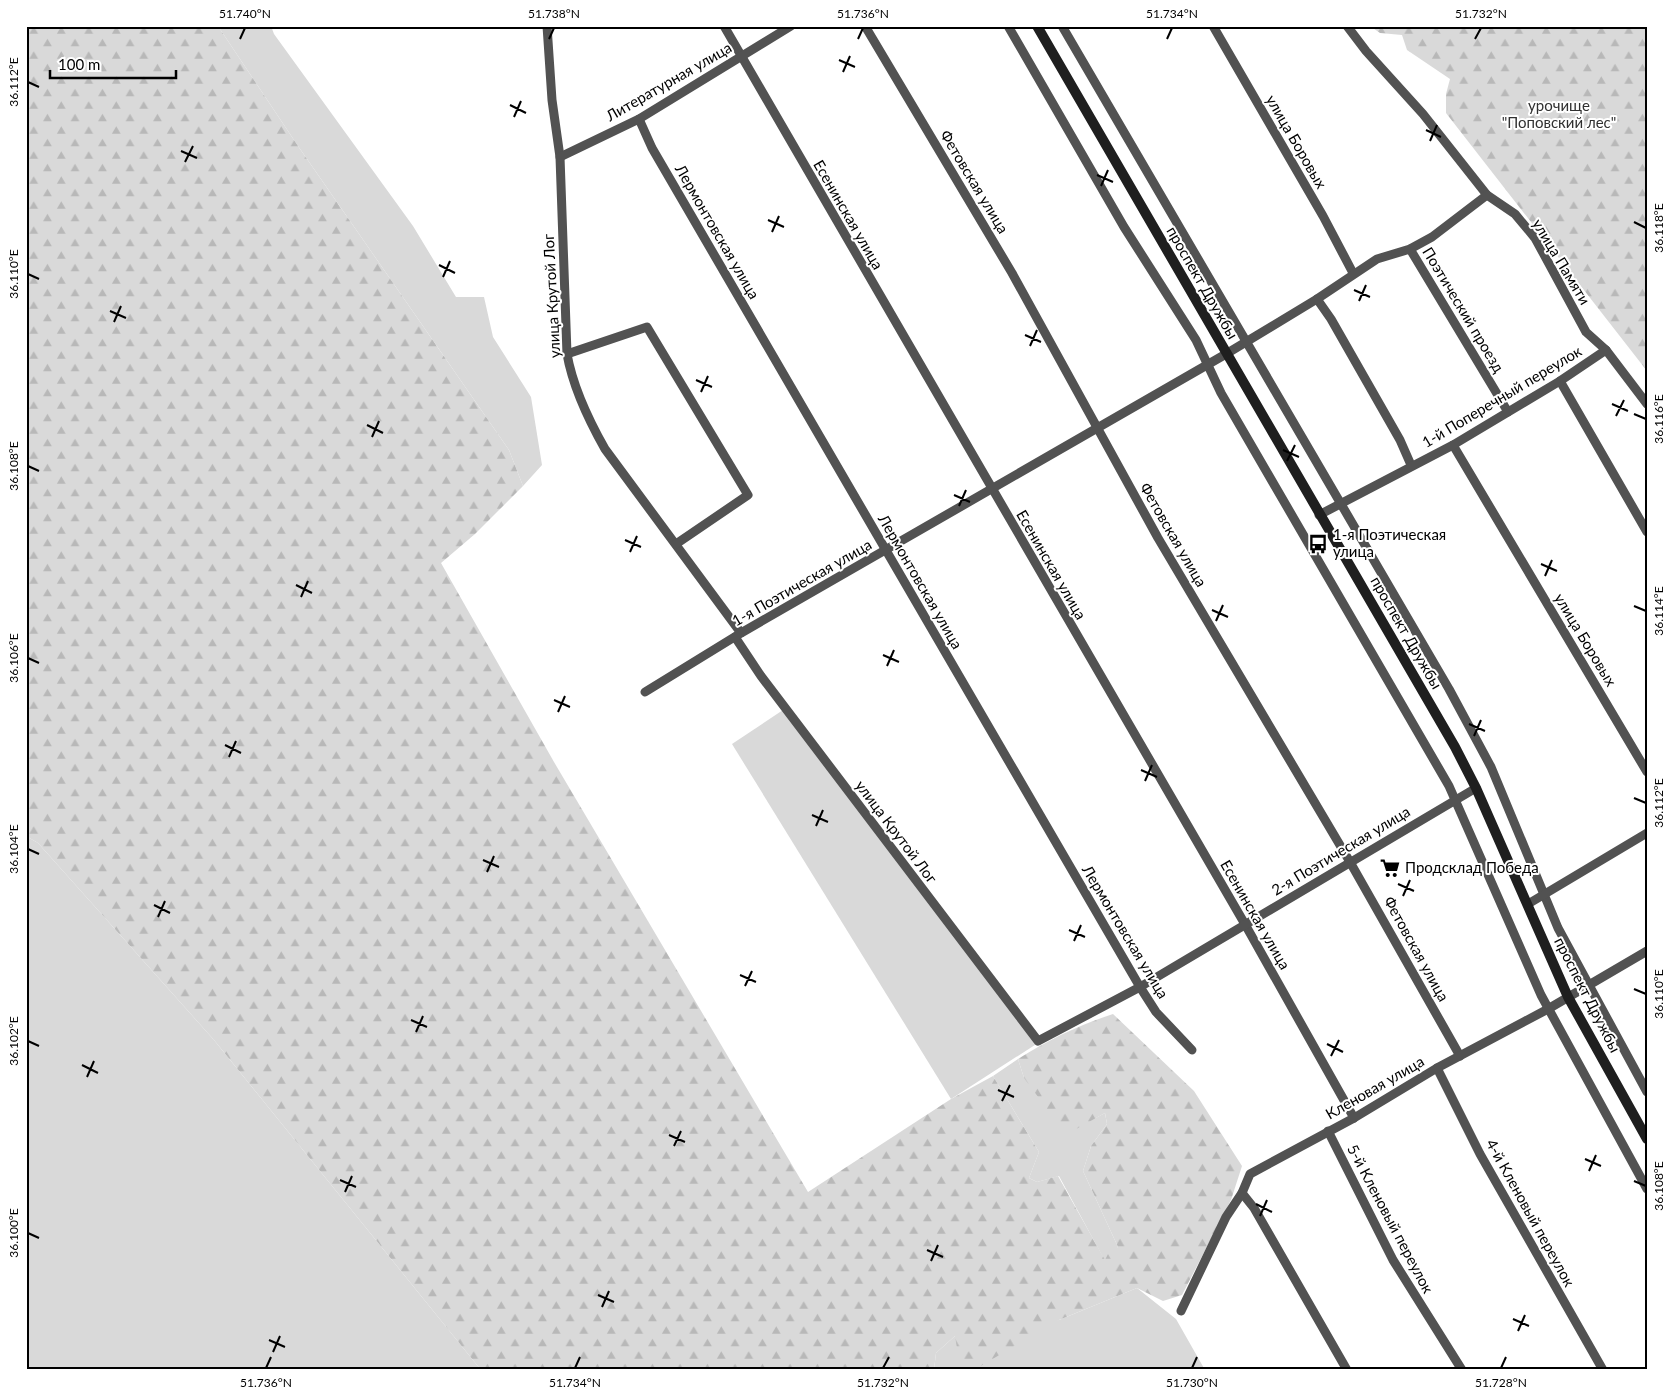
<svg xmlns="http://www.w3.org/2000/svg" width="1673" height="1396" font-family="Lato,sans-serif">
<defs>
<pattern id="forest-firs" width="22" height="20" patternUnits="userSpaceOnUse" patternTransform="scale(1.25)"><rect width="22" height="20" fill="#d9d9d9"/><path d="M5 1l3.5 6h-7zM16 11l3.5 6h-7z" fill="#b8b8b8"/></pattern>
</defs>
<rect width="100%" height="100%" fill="#fff"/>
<g fill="#d9d9d9">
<path d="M218,26H271L274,34L413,226L456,297H484L493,337L531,397L542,465L523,486L509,450L298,146Z"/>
<path d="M783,710L1038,1043L951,1099L732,744Z"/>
<path d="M26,836L38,843L214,1040L481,1370H26Z"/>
<path d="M1018,1059L1024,1078L1090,1121L1105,1113L1107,1124L1091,1146L1083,1171L1118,1247L1105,1261L1059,1176L1037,1182L1029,1178L1039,1152L993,1076Z"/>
<path d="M1137,1288L1176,1319L1205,1370H934L936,1353L955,1336L1059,1320Z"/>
</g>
<g fill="url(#forest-firs)">
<path d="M26,26H218L298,146L509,450L523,486L475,534L441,563L554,762L808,1192L951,1099L993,1076L1039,1152L1029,1178L1037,1182L1058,1176L1105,1260L1109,1252L1118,1247L1083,1171L1091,1146L1107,1124L1105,1113L1071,1132L1062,1129L1024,1078L1018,1059C1048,1040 1079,1025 1113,1014L1194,1091L1242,1166L1231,1200L1182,1295L1163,1301L1137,1288L1059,1320L979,1367L959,1360L955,1336L936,1353L934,1370H481L214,1040L38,843L26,836Z"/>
<path d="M1370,26H1647V371L1446,113V94L1450,79L1407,50L1402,35L1380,33Z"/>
</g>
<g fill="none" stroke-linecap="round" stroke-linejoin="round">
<g stroke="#525252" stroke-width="9">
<path d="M547,26L552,100L560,157L567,354C573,388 588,419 605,449L741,633"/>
<path d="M724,26L1246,926L1354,1118"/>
<path d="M865,26L1012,273L1158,538L1350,862L1460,1056"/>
<path d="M1008,26L1124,227L1196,340L1221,393L1449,786L1541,995L1647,1189"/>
<path d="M1062,26L1449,689L1491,767L1558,928L1647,1092"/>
<path d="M1213,26L1323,216L1353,273"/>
<path d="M1347,26L1366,51L1423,114L1487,195L1515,214L1535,238L1586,332L1606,350L1647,404"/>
<path d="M639,119L652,148L1140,987L1156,1012L1192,1050"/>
<path d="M560,157L639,119L791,26"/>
<path d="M1410,249L1508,412"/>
<path d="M1317,299L1331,319L1400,440L1411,465"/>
<path d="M567,354L647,327L748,495L676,544"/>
<path d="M1560,381L1647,532"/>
<path d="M1453,445L1647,772"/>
<path d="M1319,515L1453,445L1560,381L1606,350"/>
<path d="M735,637L761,676L1038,1041L1140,987L1476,788"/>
<path d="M645,692L741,633L1226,354L1317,299L1377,259L1410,249L1432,237L1487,195"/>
<path d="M1528,904L1647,833"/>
<path d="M1437,1068L1480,1154L1603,1370"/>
<path d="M1328,1131L1393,1260L1462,1370"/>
<path d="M1242,1193L1254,1208L1347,1370"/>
<path d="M1181,1311L1226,1217L1242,1193L1250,1174L1354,1118L1437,1068L1548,1009L1647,951"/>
</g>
<path stroke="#1f1f1f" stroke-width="10" d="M1037,26L1455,747L1476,788L1568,997L1647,1139"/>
</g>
<path fill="none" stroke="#000" stroke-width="2" d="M240,39L245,28M549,39L554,28M858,39L863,28M1167,39L1172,28M1475,39L1481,28M839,60L855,67M843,72L850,56M28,82L39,87M510,105L526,113M514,117L521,101M1426,130L1441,137M1430,141L1437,125M181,151L197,158M185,162L193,146M1097,175L1113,182M1101,186L1108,170M768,220L784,227M1634,222L1646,228M772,232L779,216M439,265L455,273M28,274L39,279M443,277L450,261M1354,290L1370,297M1359,301L1366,285M110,311L126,318M114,322L121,306M1025,335L1041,342M1030,346L1037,330M696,380L712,387M701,392L708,376M1612,404L1628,411M1634,414L1646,419M1616,416L1624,400M367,425L383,433M372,437L379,421M1283,450L1299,457M1287,461L1295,445M28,466L39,471M954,495L970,502M959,506L966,490M625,540L641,547M630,552L637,536M1541,564L1557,571M1545,576L1552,560M296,585L312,593M301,597L308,581M1634,606L1646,611M1212,610L1228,617M1216,621L1223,605M883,655L899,662M28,658L39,663M887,666L894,650M554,700L570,707M558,712L565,696M1469,724L1485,731M1474,736L1481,720M225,745L241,753M229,757L236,741M1141,770L1157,777M1145,781L1152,765M1634,798L1646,803M812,815L828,822M816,826L823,810M28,849L39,854M483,860L499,867M487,872L494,856M1398,884L1414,891M1403,896L1410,880M154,905L170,913M158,917L165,901M1069,930L1085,937M1074,941L1081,925M740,975L756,982M745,986L752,971M1634,989L1646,994M411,1020L427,1027M416,1032L423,1016M28,1041L39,1046M1327,1044L1343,1052M1331,1056L1339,1040M82,1065L98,1073M87,1077L94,1061M998,1090L1014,1097M1002,1101L1010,1085M669,1135L685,1142M674,1146L681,1131M1585,1159L1601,1166M1589,1171L1596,1155M340,1180L356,1187M1634,1181L1646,1186M345,1192L352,1176M1256,1204L1272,1212M1260,1216L1267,1200M28,1233L39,1238M927,1250L943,1257M931,1261L938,1245M598,1295L614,1302M602,1307L609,1291M1513,1319L1529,1326M1518,1331L1525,1315M269,1340L285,1347M273,1352L280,1336M266,1368L271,1357M575,1368L580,1357M883,1368L889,1357M1192,1368L1197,1357M1501,1368L1506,1357"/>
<defs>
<symbol id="bus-bare" viewBox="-9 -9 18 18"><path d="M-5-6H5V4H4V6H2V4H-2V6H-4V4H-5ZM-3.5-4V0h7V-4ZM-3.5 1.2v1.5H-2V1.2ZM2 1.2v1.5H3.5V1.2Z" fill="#000" stroke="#fff" stroke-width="2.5" paint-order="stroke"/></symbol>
<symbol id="supermarket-bare" viewBox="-9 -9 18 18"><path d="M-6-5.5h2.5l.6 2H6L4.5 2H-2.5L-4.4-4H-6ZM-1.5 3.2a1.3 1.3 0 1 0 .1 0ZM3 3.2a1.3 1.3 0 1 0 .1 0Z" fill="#000" stroke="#fff" stroke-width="2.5" paint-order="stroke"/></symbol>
</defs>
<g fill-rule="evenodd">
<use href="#bus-bare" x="1304" y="530" width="28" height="28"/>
<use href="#supermarket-bare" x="1376" y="854" width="28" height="28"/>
</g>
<g text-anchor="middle" stroke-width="4" stroke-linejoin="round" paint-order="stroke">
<g font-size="15" fill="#000" stroke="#fff">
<text transform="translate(669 82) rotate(-30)" y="5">Литературная улица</text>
<text transform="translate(1296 142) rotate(60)" y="5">улица Боровых</text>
<text transform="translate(974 182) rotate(59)" y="5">Фетовская улица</text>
<text transform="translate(848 215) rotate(60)" y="5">Есенинская улица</text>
<text transform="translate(717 232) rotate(60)" y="5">Лермонтовская улица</text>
<text transform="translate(1561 262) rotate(59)" y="5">улица Памяти</text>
<text transform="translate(1202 283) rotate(60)" y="5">проспект Дружбы</text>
<text transform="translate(552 296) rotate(-93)" y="5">улица Крутой Лог</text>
<text transform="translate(1463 310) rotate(59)" y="5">Поэтический проезд</text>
<text transform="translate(1502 397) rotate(-31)" y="5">1-й Поперечный переулок</text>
<text transform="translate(1173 535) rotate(60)" y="5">Фетовская улица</text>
<text transform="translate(1051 565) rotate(60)" y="5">Есенинская улица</text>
<text transform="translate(920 582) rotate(60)" y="5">Лермонтовская улица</text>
<text transform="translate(802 583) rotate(-30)" y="5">1-я Поэтическая улица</text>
<text transform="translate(1406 633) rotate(60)" y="5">проспект Дружбы</text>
<text transform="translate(1585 640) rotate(59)" y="5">улица Боровых</text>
<text transform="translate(896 832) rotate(53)" y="5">улица Крутой Лог</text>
<text transform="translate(1341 851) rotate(-31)" y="5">2-я Поэтическая улица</text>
<text transform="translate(1255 915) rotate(60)" y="5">Есенинская улица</text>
<text transform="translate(1125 932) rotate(59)" y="5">Лермонтовская улица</text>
<text transform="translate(1416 949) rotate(61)" y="5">Фетовская улица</text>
<text transform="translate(1587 995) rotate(63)" y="5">проспект Дружбы</text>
<text transform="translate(1375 1088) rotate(-30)" y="5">Кленовая улица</text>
<text transform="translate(1530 1213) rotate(61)" y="5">4-й Кленовый переулок</text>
<text transform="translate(1390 1219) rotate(62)" y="5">5-й Кленовый переулок</text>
</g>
<g font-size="15" fill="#303030" stroke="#fff">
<text x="1559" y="111">урочище<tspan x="1559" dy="17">"Поповский лес"</tspan></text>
</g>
<g font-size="15" fill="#000" stroke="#fff" text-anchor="start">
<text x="1333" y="540">1-я Поэтическая<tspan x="1333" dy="17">улица</tspan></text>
<text x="1405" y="873">Продсклад Победа</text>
</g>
</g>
<rect width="1673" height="1396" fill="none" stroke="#ffffff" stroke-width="55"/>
<path d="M50 70v8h126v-8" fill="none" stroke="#000000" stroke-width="2.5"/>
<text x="58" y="70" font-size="15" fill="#000000" stroke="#ffffff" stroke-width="4" paint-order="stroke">100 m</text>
<rect x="28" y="28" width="1618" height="1340" fill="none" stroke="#000" stroke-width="2"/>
<g font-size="12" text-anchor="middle" fill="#000">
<text x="245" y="18">51.740°N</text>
<text x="554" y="18">51.738°N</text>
<text x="863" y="18">51.736°N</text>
<text x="1172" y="18">51.734°N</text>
<text x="1481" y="18">51.732°N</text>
<text transform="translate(14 82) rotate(-90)" y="4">36.112°E</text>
<text transform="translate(1659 228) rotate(-90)" y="4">36.118°E</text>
<text transform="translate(14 274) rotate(-90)" y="4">36.110°E</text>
<text transform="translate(1659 419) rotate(-90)" y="4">36.116°E</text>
<text transform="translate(14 466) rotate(-90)" y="4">36.108°E</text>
<text transform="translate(1659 611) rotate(-90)" y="4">36.114°E</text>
<text transform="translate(14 658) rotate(-90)" y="4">36.106°E</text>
<text transform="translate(1659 803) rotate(-90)" y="4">36.112°E</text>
<text transform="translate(14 849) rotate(-90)" y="4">36.104°E</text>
<text transform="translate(1659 994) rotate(-90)" y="4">36.110°E</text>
<text transform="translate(14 1041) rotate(-90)" y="4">36.102°E</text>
<text transform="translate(1659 1186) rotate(-90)" y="4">36.108°E</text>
<text transform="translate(14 1233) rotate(-90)" y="4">36.100°E</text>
<text x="266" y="1387">51.736°N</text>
<text x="575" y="1387">51.734°N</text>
<text x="883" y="1387">51.732°N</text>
<text x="1192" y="1387">51.730°N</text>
<text x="1501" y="1387">51.728°N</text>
</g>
</svg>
